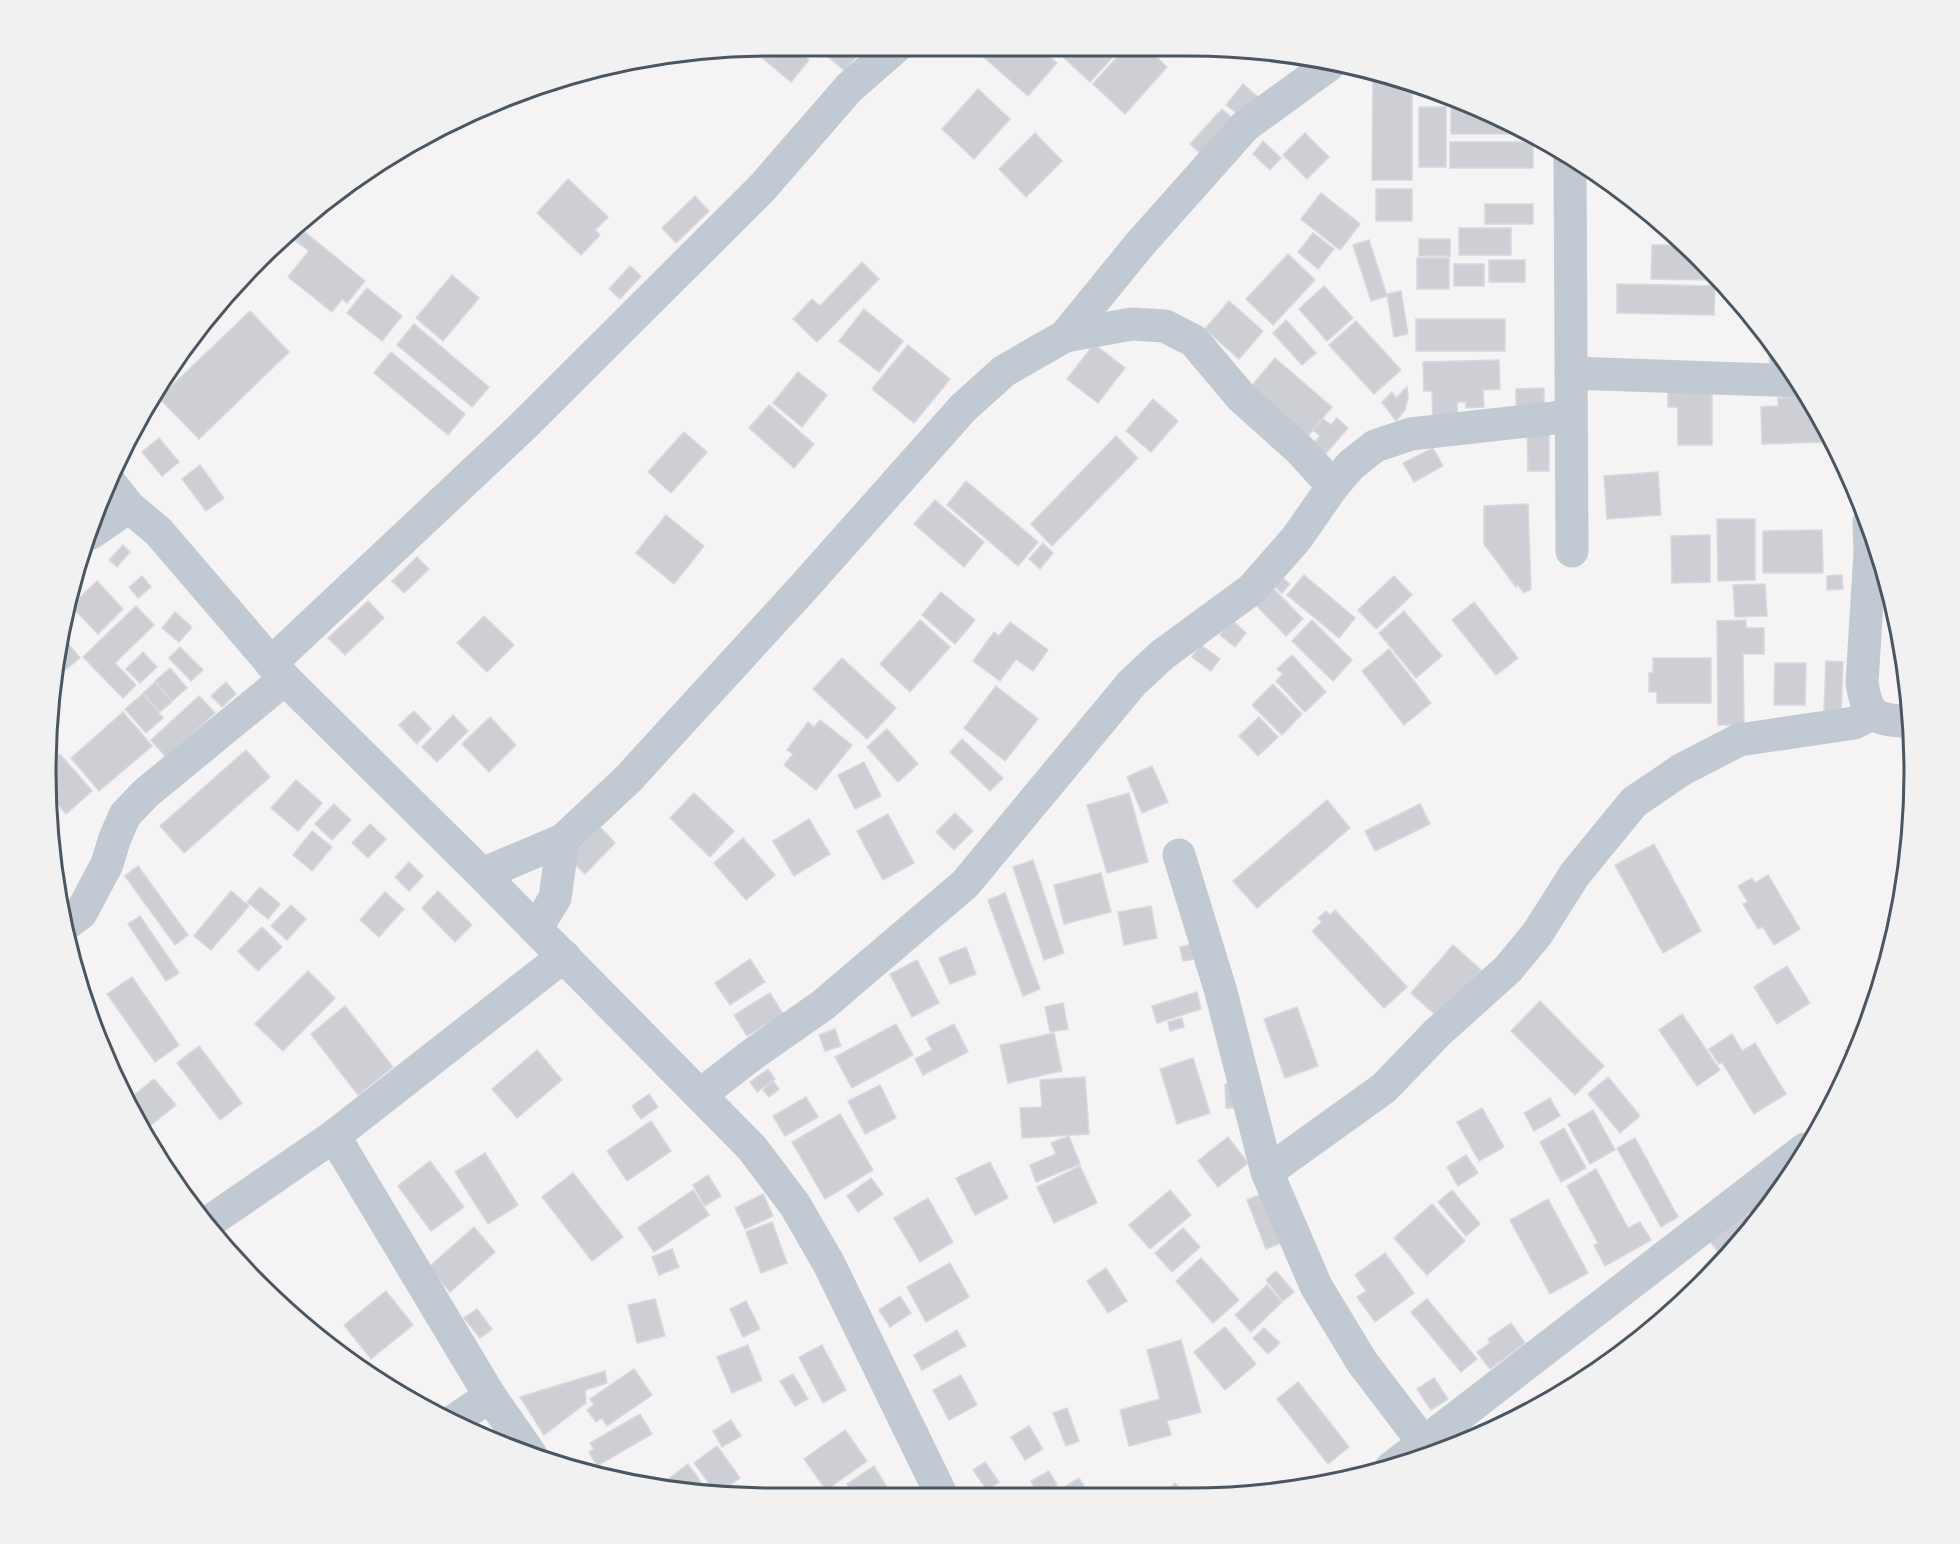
<svg xmlns="http://www.w3.org/2000/svg" width="1960" height="1544" font-family="Helvetica,sans-serif">
<rect width="100%" height="100%" fill="#f5f3f3"/>
<g fill="#cdcfd5" stroke="#d7d9de" stroke-width="1.5">
<path d="M772,45H791L809,60L791,82L754,51L758,47Z"/>
<path d="M814,45H847L858,54L845,71Z"/>
<path d="M971,46H1037L1057,63L1028,96Z"/>
<path d="M1069,46H1123L1090,82L1061,55Z"/>
<path d="M1127,46H1145L1167,67L1125,114L1093,84Z"/>
<path d="M1152,46H1172L1163,56Z"/>
<path d="M1373,74L1412,82V180H1372Z"/>
<path d="M1243,84L1258,97L1242,117L1226,105Z"/>
<path d="M978,89L1010,119L974,159L942,129Z"/>
<path d="M1451,106H1472L1532,134H1451Z"/>
<rect x="1419" y="107" width="27" height="60"/>
<path d="M1222,109L1235,121L1203,156L1190,144Z"/>
<path d="M1035,133L1062,161L1026,197L999,169Z"/>
<path d="M1305,133L1329,157L1307,179L1283,155Z"/>
<path d="M1263,141L1281,158L1270,170L1253,154Z"/>
<rect x="1450" y="142" width="83" height="26"/>
<path d="M568,179L608,217L595,230L600,235L581,255L537,213Z"/>
<rect x="1376" y="189" width="36" height="32"/>
<path d="M1321,193L1360,224L1340,250L1301,219Z"/>
<path d="M695,196L709,211L676,243L662,228Z"/>
<rect x="1485" y="204" width="48" height="20"/>
<path d="M300,228L365,281L347,303L342,299L332,312L288,277L309,251L292,238Z"/>
<rect x="1459" y="228" width="52" height="27"/>
<path d="M1313,233L1334,249L1318,269L1298,252Z"/>
<rect x="1419" y="239" width="31" height="17"/>
<path d="M1369,240L1387,296L1371,301L1353,245Z"/>
<path d="M1652,245H1686L1714,275V280L1651,279Z"/>
<path d="M1288,254L1315,280L1273,325L1246,299Z"/>
<rect x="1417" y="258" width="32" height="31"/>
<rect x="1489" y="260" width="36" height="22"/>
<path d="M862,262L879,279L817,342L793,319L812,299L820,306Z"/>
<rect x="1454" y="264" width="30" height="22"/>
<path d="M630,266L641,276L620,299L609,289Z"/>
<path d="M452,275L479,298L443,341L416,318Z"/>
<path d="M1617,284L1715,286L1714,315L1617,313Z"/>
<path d="M1324,286L1353,318L1327,341L1299,309Z"/>
<path d="M367,288L402,316L382,341L347,313Z"/>
<path d="M1401,291L1408,334L1394,337L1387,294Z"/>
<path d="M1229,301L1263,331L1239,359L1205,329Z"/>
<path d="M864,309L903,341L879,372L839,341Z"/>
<path d="M250,311L289,352L199,439L159,398Z"/>
<rect x="1416" y="319" width="89" height="32"/>
<path d="M1286,320L1316,353L1302,365L1273,333Z"/>
<path d="M1356,321L1401,370L1374,394L1329,345Z"/>
<path d="M414,324L489,387L472,407L397,345Z"/>
<path d="M1094,344L1125,368L1098,403L1067,379Z"/>
<path d="M908,345L950,379L914,423L872,389Z"/>
<path d="M1769,347H1776L1795,375L1770,378Z"/>
<path d="M391,352L465,414L448,435L374,373Z"/>
<path d="M1275,358L1332,407L1302,443L1250,388Z"/>
<path d="M1499,360L1500,389L1483,390L1484,407L1466,408V402H1457L1458,425L1433,426L1432,391H1424L1423,362Z"/>
<path d="M798,372L827,395L802,427L773,403Z"/>
<path d="M1407,387L1408,398L1405,410L1396,421L1382,402L1392,392L1396,398Z"/>
<path d="M1668,387H1712V445H1678V407H1668Z"/>
<path d="M1544,388V405L1516,406V389Z"/>
<path d="M1810,397L1825,426H1822V442L1762,444L1761,407L1778,406V398Z"/>
<path d="M1153,399L1178,421L1151,452L1126,431Z"/>
<path d="M769,405L814,444L794,468L749,428Z"/>
<path d="M1337,418L1348,428L1322,458L1310,447L1320,436L1313,430L1323,419L1331,425Z"/>
<path d="M1527,426H1549V471H1528Z"/>
<path d="M684,432L707,452L671,493L648,472Z"/>
<path d="M1116,436L1138,458L1052,546L1031,524Z"/>
<path d="M159,438L179,462L162,476L142,452Z"/>
<path d="M1433,448L1443,466L1414,482L1403,463Z"/>
<path d="M200,465L224,498L206,511L182,479Z"/>
<path d="M1658,472L1661,515L1607,519L1604,476Z"/>
<path d="M966,481L1038,542L1018,566L947,505Z"/>
<path d="M935,500L984,542L964,567L914,524Z"/>
<path d="M1528,504L1531,589L1524,593L1518,585L1516,587L1484,544V506Z"/>
<path d="M666,515L704,546L674,584L636,553Z"/>
<path d="M1717,519H1755V580L1718,581Z"/>
<path d="M1822,530L1823,573H1763V531Z"/>
<path d="M1710,535V582L1672,583L1671,536Z"/>
<path d="M1043,543L1053,553L1040,569L1029,559Z"/>
<path d="M123,545L130,552L117,567L109,560Z"/>
<path d="M417,557L429,569L404,593L392,581Z"/>
<path d="M1278,574L1290,584L1282,593L1271,583Z"/>
<path d="M1304,575L1355,618L1339,638L1287,595Z"/>
<path d="M1842,575L1843,589L1827,590V576Z"/>
<path d="M142,576L151,587L138,598L129,587Z"/>
<path d="M1394,576L1412,595L1376,629L1358,610Z"/>
<path d="M97,581L123,609L98,634L71,606Z"/>
<path d="M1765,584L1767,616L1735,617L1733,585Z"/>
<path d="M1272,587L1303,619L1286,636L1255,604Z"/>
<path d="M941,592L975,620L955,644L922,615Z"/>
<path d="M368,601L384,618L345,655L328,638Z"/>
<path d="M1474,602L1518,658L1496,675L1452,620Z"/>
<path d="M136,606L154,625L115,663L136,685L123,698L83,657Z"/>
<path d="M1404,611L1442,656L1416,678L1379,633Z"/>
<path d="M175,612L192,627L179,642L162,628Z"/>
<path d="M484,616L514,645L487,672L457,643Z"/>
<path d="M920,620L950,647L910,692L880,664Z"/>
<path d="M1232,620L1246,633L1235,647L1220,635Z"/>
<path d="M1312,620L1352,660L1333,681L1292,641Z"/>
<path d="M1746,620V628H1764V654H1743L1744,725H1718L1717,621Z"/>
<path d="M1010,622L1048,650L1033,671L1016,659L1000,681L973,661L994,632L999,636Z"/>
<path d="M63,637L80,658L58,676Z"/>
<path d="M1201,645L1220,659L1211,671L1192,657Z"/>
<path d="M180,647L203,670L191,681L169,658Z"/>
<path d="M1389,649L1431,703L1404,725L1362,671Z"/>
<path d="M143,652L157,667L140,683L126,669Z"/>
<path d="M1292,655L1326,692L1305,712L1276,681L1283,674L1277,669Z"/>
<path d="M842,658L896,708L867,739L813,689Z"/>
<path d="M1653,658H1711V703H1657V692H1649V673H1653Z"/>
<path d="M1826,661L1843,662L1841,713L1824,712Z"/>
<path d="M1775,663H1806L1805,705H1774Z"/>
<path d="M170,668L187,688L172,701L155,681Z"/>
<path d="M155,682L172,702L160,712L143,693Z"/>
<path d="M226,682L236,694L222,707L211,696Z"/>
<path d="M1273,684L1302,714L1282,735L1252,705Z"/>
<path d="M996,686L1038,719L1005,761L964,728Z"/>
<path d="M143,694L163,718L146,733L125,709Z"/>
<path d="M199,696L215,713L166,757L151,740Z"/>
<path d="M414,711L431,729L417,744L399,725Z"/>
<path d="M123,712L152,746L99,791L71,758Z"/>
<path d="M453,715L468,731L437,762L422,747Z"/>
<path d="M490,717L516,745L489,772L462,744Z"/>
<path d="M1259,717L1278,737L1258,756L1239,736Z"/>
<path d="M820,720L852,745L816,790L784,765L793,754L787,750L808,722L814,727Z"/>
<path d="M887,729L918,764L898,782L867,747Z"/>
<path d="M962,739L1003,778L990,791L950,752Z"/>
<path d="M246,750L270,777L184,853L160,826Z"/>
<path d="M60,754L92,791L66,814L48,792L45,772L46,767Z"/>
<path d="M864,762L881,796L855,809L838,775Z"/>
<path d="M1152,766L1168,802L1142,813L1127,777Z"/>
<path d="M296,780L322,803L298,831L271,808Z"/>
<path d="M694,793L734,831L710,857L670,818Z"/>
<path d="M1129,793L1148,862L1107,873L1087,805Z"/>
<path d="M1327,800L1350,828L1257,908L1233,881Z"/>
<path d="M334,804L351,820L332,840L315,824Z"/>
<path d="M1420,804L1430,824L1375,851L1365,831Z"/>
<path d="M955,813L973,831L954,850L936,832Z"/>
<path d="M888,814L914,863L883,880L857,831Z"/>
<path d="M809,819L830,854L794,876L773,841Z"/>
<path d="M370,824L386,839L368,858L352,843Z"/>
<path d="M600,827L615,843L585,874L569,858Z"/>
<path d="M312,831L332,847L312,871L293,855Z"/>
<path d="M743,838L775,875L746,900L714,863Z"/>
<path d="M1654,844L1701,931L1663,953L1615,865Z"/>
<path d="M1033,860L1064,953L1044,960L1013,867Z"/>
<path d="M409,862L423,876L409,891L395,877Z"/>
<path d="M138,866L188,935L175,945L125,876Z"/>
<path d="M1101,873L1111,912L1064,924L1054,885Z"/>
<path d="M1768,875L1800,929L1774,945L1763,927L1758,929L1743,904L1748,902L1738,886L1752,878L1755,883Z"/>
<path d="M260,887L280,904L268,919L247,902Z"/>
<path d="M231,891L249,906L211,950L194,936Z"/>
<path d="M438,891L472,925L455,942L422,908Z"/>
<path d="M385,892L404,909L379,937L360,920Z"/>
<path d="M1005,893L1040,989L1023,996L988,900Z"/>
<path d="M291,905L306,919L287,940L271,926Z"/>
<path d="M1151,906L1157,938L1124,945L1118,912Z"/>
<path d="M1335,910L1407,987L1384,1008L1312,931L1322,922L1318,918L1326,911L1330,915Z"/>
<path d="M140,916L179,973L166,981L128,924Z"/>
<path d="M262,927L282,947L258,971L238,951Z"/>
<path d="M1193,944L1196,959L1183,961L1180,947Z"/>
<path d="M1453,945L1481,970L1439,1018L1411,993Z"/>
<path d="M966,947L976,974L950,984L939,958Z"/>
<path d="M750,959L765,982L730,1005L715,983Z"/>
<path d="M917,960L939,1003L912,1017L890,974Z"/>
<path d="M1787,966L1810,1003L1777,1024L1754,987Z"/>
<path d="M308,971L335,998L283,1051L255,1024Z"/>
<path d="M132,977L179,1045L155,1062L107,994Z"/>
<path d="M1197,992L1201,1009L1157,1023L1152,1006Z"/>
<path d="M770,993L783,1014L747,1036L734,1015Z"/>
<path d="M1540,1001L1604,1066L1575,1095L1511,1031Z"/>
<path d="M1063,1003L1068,1029L1050,1032L1045,1007Z"/>
<path d="M345,1006L393,1067L358,1095L311,1034Z"/>
<path d="M1297,1007L1318,1066L1285,1078L1264,1019Z"/>
<path d="M1682,1014L1720,1070L1697,1086L1659,1030Z"/>
<path d="M1182,1018L1184,1027L1170,1031L1168,1022Z"/>
<path d="M896,1024L913,1055L852,1088L835,1057Z"/>
<path d="M954,1024L968,1052L923,1075L915,1059L932,1050L926,1038Z"/>
<path d="M835,1029L841,1046L825,1051L819,1035Z"/>
<path d="M1054,1033L1062,1071L1008,1083L1000,1045Z"/>
<path d="M1732,1034L1742,1051L1755,1043L1786,1094L1754,1114L1722,1062L1719,1064L1709,1049Z"/>
<path d="M199,1046L242,1103L220,1120L177,1063Z"/>
<path d="M1858,1046L1850,1067L1845,1050Z"/>
<path d="M537,1050L562,1080L517,1118L492,1089Z"/>
<path d="M1193,1058L1210,1113L1177,1124L1160,1069Z"/>
<path d="M768,1069L775,1079L757,1092L750,1082Z"/>
<path d="M1085,1077L1089,1134L1022,1138L1020,1108L1042,1107L1040,1080Z"/>
<path d="M1608,1077L1640,1116L1620,1133L1588,1094Z"/>
<path d="M154,1079L176,1105L141,1133L128,1100Z"/>
<path d="M773,1081L779,1089L769,1097L763,1090Z"/>
<path d="M1241,1083L1242,1108H1226L1225,1084Z"/>
<path d="M880,1085L896,1118L865,1134L848,1101Z"/>
<path d="M649,1094L658,1107L641,1119L632,1106Z"/>
<path d="M806,1097L818,1117L785,1136L773,1116Z"/>
<path d="M1550,1098L1560,1116L1534,1131L1524,1113Z"/>
<path d="M1482,1108L1504,1147L1479,1161L1457,1122Z"/>
<path d="M1593,1110L1615,1150L1590,1164L1568,1124Z"/>
<path d="M840,1114L873,1170L825,1199L792,1142Z"/>
<path d="M651,1121L671,1151L627,1181L607,1151Z"/>
<path d="M1564,1128L1586,1168L1561,1182L1540,1142Z"/>
<path d="M1069,1136L1080,1164L1036,1182L1030,1165L1056,1154L1051,1143Z"/>
<path d="M1228,1137L1248,1163L1218,1187L1198,1161Z"/>
<path d="M1635,1138L1678,1217L1661,1227L1617,1148Z"/>
<path d="M485,1153L518,1205L488,1224L455,1172Z"/>
<path d="M1466,1155L1478,1173L1458,1186L1447,1167Z"/>
<path d="M430,1161L464,1207L431,1231L398,1186Z"/>
<path d="M990,1162L1008,1198L975,1215L956,1178Z"/>
<path d="M1080,1166L1097,1203L1054,1223L1037,1187Z"/>
<path d="M1596,1169L1628,1228L1640,1222L1651,1240L1605,1266L1594,1245L1598,1243L1567,1186Z"/>
<path d="M573,1173L623,1237L592,1261L542,1197Z"/>
<path d="M708,1175L721,1196L705,1206L693,1185Z"/>
<path d="M871,1178L883,1194L858,1212L847,1196Z"/>
<path d="M693,1190L709,1215L654,1252L638,1228Z"/>
<path d="M1170,1190L1191,1215L1150,1249L1129,1225Z"/>
<path d="M1452,1190L1480,1224L1466,1236L1438,1202Z"/>
<path d="M1264,1193L1283,1242L1266,1249L1247,1200Z"/>
<path d="M763,1194L773,1216L745,1229L735,1208Z"/>
<path d="M928,1198L953,1242L920,1262L894,1218Z"/>
<path d="M1548,1199L1588,1273L1550,1294L1510,1220Z"/>
<path d="M1432,1204L1465,1241L1427,1275L1394,1238Z"/>
<path d="M1741,1209L1755,1225L1721,1255L1707,1238Z"/>
<path d="M772,1222L787,1263L761,1273L746,1232Z"/>
<path d="M474,1227L495,1252L450,1292L429,1267Z"/>
<path d="M1183,1228L1200,1247L1172,1272L1155,1253Z"/>
<path d="M672,1249L679,1267L659,1275L652,1257Z"/>
<path d="M1385,1253L1414,1293L1375,1322L1357,1297L1366,1291L1355,1275Z"/>
<path d="M1201,1258L1239,1300L1213,1323L1176,1281Z"/>
<path d="M950,1263L969,1297L926,1322L907,1287Z"/>
<path d="M1106,1268L1127,1301L1108,1313L1087,1281Z"/>
<path d="M1276,1271L1294,1292L1283,1301L1266,1280Z"/>
<path d="M1267,1285L1282,1302L1251,1332L1235,1315Z"/>
<path d="M386,1291L413,1325L371,1359L344,1325Z"/>
<path d="M900,1296L911,1313L890,1327L879,1310Z"/>
<path d="M655,1299L665,1336L637,1343L628,1305Z"/>
<path d="M1427,1299L1477,1359L1461,1372L1411,1312Z"/>
<path d="M746,1301L760,1329L743,1337L730,1309Z"/>
<path d="M477,1309L492,1329L480,1338L464,1318Z"/>
<path d="M1511,1323L1525,1343L1490,1369L1477,1352L1490,1343L1488,1339Z"/>
<path d="M1225,1327L1256,1364L1225,1390L1194,1352Z"/>
<path d="M1264,1328L1280,1343L1268,1354L1253,1338Z"/>
<path d="M957,1330L966,1346L922,1370L914,1355Z"/>
<path d="M1181,1340L1201,1412L1167,1421L1171,1435L1129,1446L1120,1410L1160,1399L1147,1350Z"/>
<path d="M748,1345L762,1380L732,1393L717,1357Z"/>
<path d="M822,1345L846,1390L823,1403L799,1357Z"/>
<path d="M634,1369L652,1395L607,1426L602,1418L596,1422L587,1410L594,1405L590,1399Z"/>
<path d="M605,1371L607,1383L585,1390L586,1403L544,1435L520,1397Z"/>
<path d="M793,1374L808,1399L795,1406L780,1381Z"/>
<path d="M961,1375L977,1405L949,1420L933,1390Z"/>
<path d="M1434,1378L1448,1399L1431,1410L1417,1389Z"/>
<path d="M1298,1382L1349,1447L1328,1464L1277,1399Z"/>
<path d="M1067,1408L1079,1441L1066,1446L1053,1413Z"/>
<path d="M640,1414L652,1434L597,1466L589,1452L594,1449L590,1443Z"/>
<path d="M731,1420L741,1436L722,1447L713,1431Z"/>
<path d="M1029,1426L1043,1449L1025,1460L1011,1437Z"/>
<path d="M845,1430L867,1461L826,1490L804,1459Z"/>
<path d="M717,1446L740,1478L717,1494L694,1463Z"/>
<path d="M985,1462L999,1482L987,1490L973,1470Z"/>
<path d="M688,1464L709,1493L670,1489L664,1482Z"/>
<path d="M874,1466L894,1499H857L847,1484Z"/>
<path d="M1049,1471L1057,1485L1039,1495L1031,1481Z"/>
<path d="M1079,1478L1091,1498H1047Z"/>
<path d="M1175,1483L1189,1498H1161Z"/>
</g>
<g fill="none" stroke-linecap="round" stroke-linejoin="round">
<g stroke="#c1cad2" stroke-width="33">
<path d="M1570,156L1572,551"/>
<path d="M1065,336L1132,324L1165,326L1194,341L1242,398L1300,450L1333,486"/>
<path d="M1571,373L1799,381"/>
<path d="M111,484L129,507L158,531L285,679L482,874L752,1148L795,1205L829,1264L943,1498"/>
<path d="M1869,522L1870,552L1862,683C1868,719 1876,719 1910,722"/>
<path d="M91,533L129,507"/>
<path d="M271,663L520,429L762,188L849,88L898,45"/>
<path d="M1179,855L1221,992L1267,1172L1316,1286L1362,1362L1423,1442"/>
<path d="M482,874L563,840L628,779L802,589L963,408L1004,371L1065,336L1140,244L1245,126L1329,65"/>
<path d="M65,925L81,913L107,864L115,838L125,815L146,793L285,679"/>
<path d="M536,929L555,898L563,840"/>
<path d="M700,1095L753,1054L823,1005L965,884L1132,683L1162,655L1252,589L1296,539L1333,486L1351,465L1375,446L1411,434L1571,416"/>
<path d="M334,1136L490,1396L531,1455"/>
<path d="M1267,1172L1384,1088L1437,1033L1508,969L1537,934L1575,874L1634,802L1681,770L1739,740L1854,723L1872,714"/>
<path d="M206,1224L334,1136L564,956"/>
<path d="M452,1422L490,1396"/>
<path d="M1391,1468L1805,1149"/>
</g>
</g>
<path d="M0 0H1960V1544H0ZM772 56H1188A716 716 0 0 1 1904 772V772A716 716 0 0 1 1188 1488H772A716 716 0 0 1 56 772V772A716 716 0 0 1 772 56Z" fill="#f1f1f2" fill-rule="evenodd"/>
<path fill="none" stroke="#4a5661" stroke-width="3" d="M772 56H1188A716 716 0 0 1 1904 772V772A716 716 0 0 1 1188 1488H772A716 716 0 0 1 56 772V772A716 716 0 0 1 772 56Z"/>
</svg>
